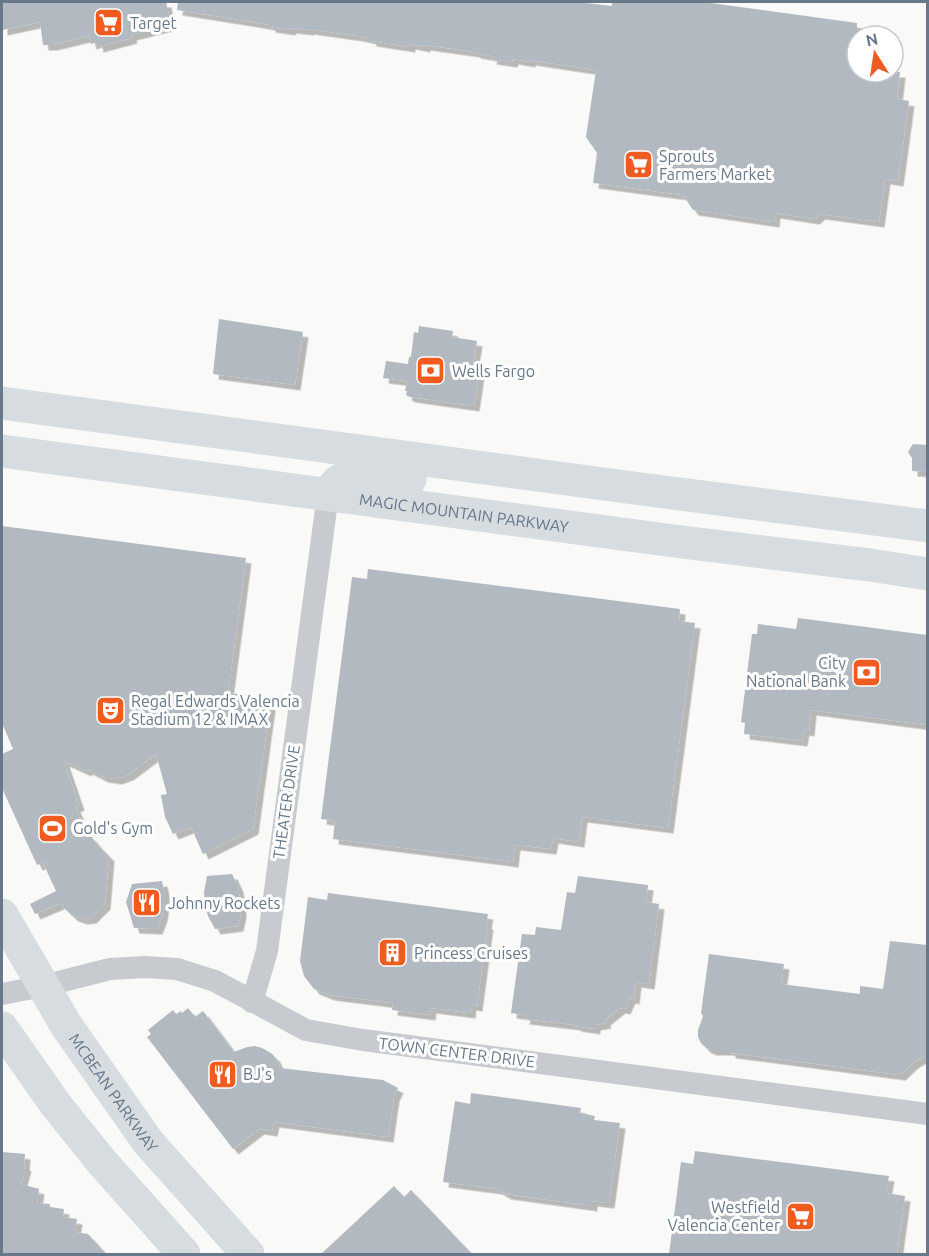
<svg xmlns="http://www.w3.org/2000/svg" width="929" height="1256" font-family="Ubuntu,sans-serif">
<defs>
<filter id="shadow"><feDropShadow dx="5.5" dy="5.5" stdDeviation="0" flood-color="#0004"/></filter>
</defs>
<rect width="100%" height="100%" fill="#f9f9f7"/>
<g fill="#b2b9c0" filter="url(#shadow)">
<path d="M2,2H166L171,25L131,35L132,38L98,47L97,42L91,44L89,36L52,45H43L40,22L2,30Z"/>
<path d="M178,2H578L612,6V2H703L857,23V72H900L897,99L909,101L898,181L885,179L879,222L820,214L814,219L775,213L774,222L693,210L683,195L593,183L597,153L586,137L596,70L530,60V62L513,59L512,62L491,59L492,56L475,53V52L425,45V47L410,44V47L371,41V39L358,36L308,29V30L291,28L290,30L270,27V25L253,22L177,10Z"/>
<path d="M219,319L303,332L295,385L213,374Z"/>
<path d="M419,326L453,331L452,337L477,341L473,365L480,366L474,406L410,397L406,395L407,391H405L407,381L383,378L386,361L408,364L409,357H411L414,332L418,333Z"/>
<path d="M913,444L927,445V472L912,471V458L908,452Z"/>
<path d="M2,526L246,558L228,693L271,698L253,829L203,854L191,827L173,834L165,817L161,795L167,794L156,754L128,775L116,779L103,777L87,769L86,771L64,761L79,805L75,807L88,836L90,835L97,844L109,856L105,904L91,918L82,919L73,916L64,908L61,903L35,914L30,904L56,891L43,863L37,865L2,788V754L13,749L2,723Z"/>
<path d="M368,569L680,609L679,621L695,623L668,828L582,817L579,842L553,838L551,849L515,845L513,862L333,839L335,821L321,819L352,577L367,579Z"/>
<path d="M798,618L927,635V725L811,710L809,731L804,730L802,741L744,734L745,723L741,722L752,634H757L758,624L796,629Z"/>
<path d="M232,874L238,887L240,900L241,912L238,926L215,929L208,916L205,904L204,892L207,876Z"/>
<path d="M578,876L648,885L646,902L659,904L649,984L636,982L634,999L630,998L625,1009L620,1008L605,1020L606,1023L595,1025V1029L575,1026L576,1025L524,1019L525,1015L511,1013L522,934L535,935L536,927L561,930L567,892L575,893Z"/>
<path d="M162,881L164,891V904L162,916L157,929L134,928L126,902L132,884Z"/>
<path d="M328,893L488,914L486,924H488L477,1006L471,1005L470,1013L431,1008L430,1015L392,1010L393,1003L329,995L314,989L304,976L300,961L308,897L327,900Z"/>
<path d="M890,941L927,945V1055L914,1062L900,1075L731,1053L729,1050H712L706,1048L701,1043L698,1037V1030L703,1016L701,1013L709,954L784,964L781,984L860,994V986L883,989Z"/>
<path d="M188,1008L195,1017L203,1011L234,1052L247,1047L255,1046L262,1048L271,1053L275,1057L280,1068L383,1080L398,1088L394,1096L388,1137L274,1122L272,1131L259,1129L233,1149L147,1037L151,1034L148,1030L173,1010L176,1014L181,1011L182,1013Z"/>
<path d="M471,1093L581,1108L580,1113L595,1116L594,1120L620,1123L609,1203L592,1201V1206L506,1194L497,1189L443,1182L455,1101L470,1104Z"/>
<path d="M695,1151L889,1176L886,1193L905,1196L897,1254H669L681,1162L693,1164Z"/>
<path d="M2,1152L25,1154L24,1165L26,1166L21,1184L39,1189L37,1203L50,1204V1207L64,1209L63,1217L77,1219L75,1232L88,1234L106,1254H2Z"/>
<path d="M394,1186L404,1197L411,1190L472,1254H321Z"/>
</g>
<g fill="none" stroke-linecap="round" stroke-linejoin="round">
<g stroke="#c7cbcf" stroke-width="22">
<path d="M2,994L43,986L110,969L145,967L177,969L215,981L306,1030L363,1040L928,1114"/>
<path d="M252,1002L267,951L328,494"/>
</g>
<g stroke="#d6dce0" stroke-width="33">
<path id="s1" d="M2,915L66,1025L148,1142L248,1254"/>
<path d="M2,1028L56,1105L101,1161L184,1254"/>
</g>
<g stroke="#d6dce0" stroke-width="33">
<path d="M2,403L626,487L928,526"/>
<path id="s2" d="M2,451L674,541L870,565L928,574"/>
<path d="M328,494C331,490 335,484 340,480C357,469 391,477 410,479"/>
</g>
</g>
<defs>
<symbol id="supermarket-square" viewBox="-11 -11 22 22"><rect x="-9" y="-9" width="18" height="18" rx="4" fill="#f05c20" stroke="#fff"/><path d="M-6-5.5h2.5l.6 2H6L4.5 2H-2.5L-4.4-4H-6ZM-1.5 3.2a1.3 1.3 0 1 0 .1 0ZM3 3.2a1.3 1.3 0 1 0 .1 0Z" fill="#fff"/></symbol>
<symbol id="bank-square" viewBox="-11 -11 22 22"><rect x="-9" y="-9" width="18" height="18" rx="4" fill="#f05c20" stroke="#fff"/><path d="M-6-4H6V4H-6ZM0-2.3a2.3 2.3 0 1 0 0 4.6a2.3 2.3 0 1 0 0-4.6Z" fill="#fff"/></symbol>
<symbol id="theatre-square" viewBox="-11 -11 22 22"><rect x="-9" y="-9" width="18" height="18" rx="4" fill="#f05c20" stroke="#fff"/><path d="M-5-5.5Q0-4 5-5.5V0Q5 5 0 6Q-5 5-5 0ZM-3.3-2.5H-1v1.5H-3.3ZM1-2.5H3.3v1.5H1ZM-2.8 1Q0 5.5 2.8 1Z" fill="#fff"/></symbol>
<symbol id="stadium-square" viewBox="-11 -11 22 22"><rect x="-9" y="-9" width="18" height="18" rx="4" fill="#f05c20" stroke="#fff"/><path d="M0-5a6.5 5 0 1 0 0 10a6.5 5 0 1 0 0-10ZM-3.5-1.8h7v3.6h-7Z" fill="#fff"/></symbol>
<symbol id="restaurant-square" viewBox="-11 -11 22 22"><rect x="-9" y="-9" width="18" height="18" rx="4" fill="#f05c20" stroke="#fff"/><path d="M-5-6h1v4h1v-4h1v4h1v-4h1v5L-1.5 .5V6h-2V.5L-5-1ZM5-6V6H3V1.5H1.5Q1.5-4 5-6Z" fill="#fff"/></symbol>
<symbol id="building-square" viewBox="-11 -11 22 22"><rect x="-9" y="-9" width="18" height="18" rx="4" fill="#f05c20" stroke="#fff"/><path d="M-4-6H4V6H1V3H-1V6H-4ZM-2.5-4.3h1.7v1.8h-1.7ZM.8-4.3h1.7v1.8H.8ZM-2.5-1h1.7V.8h-1.7ZM.8-1h1.7V.8H.8Z" fill="#fff"/></symbol>
</defs>
<g fill-rule="evenodd">
<use href="#supermarket-square" x="92" y="6" width="33" height="33"/>
<use href="#supermarket-square" x="622" y="148" width="33" height="33"/>
<use href="#bank-square" x="414" y="354" width="33" height="33"/>
<use href="#bank-square" x="850" y="656" width="33" height="33"/>
<use href="#theatre-square" x="94" y="694" width="33" height="33"/>
<use href="#stadium-square" x="36" y="812" width="33" height="33"/>
<use href="#restaurant-square" x="130" y="886" width="33" height="33"/>
<use href="#building-square" x="376" y="936" width="33" height="33"/>
<use href="#restaurant-square" x="206" y="1058" width="33" height="33"/>
<use href="#supermarket-square" x="784" y="1200" width="33" height="33"/>
</g>
<g text-anchor="middle" stroke-width="6" stroke-linejoin="round" paint-order="stroke">
<g font-size="16" fill="#66788a" stroke="#fff" text-anchor="start">
<text x="130" y="29">Target</text>
<text x="659" y="162">Sprouts<tspan x="659" dy="18">Farmers Market</tspan></text>
<text x="452" y="377">Wells Fargo</text>
<text x="846" y="669" text-anchor="end">City<tspan x="846" dy="18">National Bank</tspan></text>
<text x="131" y="707">Regal Edwards Valencia<tspan x="131" dy="18">Stadium 12 &amp; IMAX</tspan></text>
<text x="73" y="834">Gold's Gym</text>
<text x="168" y="909">Johnny Rockets</text>
<text x="414" y="959">Princess Cruises</text>
<text x="243" y="1080">BJ's</text>
<text x="780" y="1213" text-anchor="end">Westfield<tspan x="780" dy="18">Valencia Center</tspan></text>
</g>
<g font-size="16" fill="#66788a" stroke="#fff">
<text dy="6" stroke="none"><textPath href="#s2" startOffset="466">MAGIC MOUNTAIN PARKWAY</textPath></text>
<text transform="translate(286 802) rotate(-82)" y="6">THEATER DRIVE</text>
<text transform="translate(457 1052) rotate(7)" y="6">TOWN CENTER DRIVE</text>
<text dy="6" stroke="none"><textPath href="#s1" startOffset="210">MCBEAN PARKWAY</textPath></text>
</g>
</g>
<rect width="929" height="1256" fill="none" stroke="#66788a" stroke-width="6"/>
<g transform="translate(875 54) rotate(348)"><circle r="28" fill="#ffffff" stroke="#c2c9d0" stroke-width="1.5"/>
<path d="M0-4.5L10 22L0 15L-10 22Z" fill="#f05c20"/>
<text y="-9" font-size="16" font-weight="bold" text-anchor="middle" fill="#66788a">N</text>
</g>
</svg>
